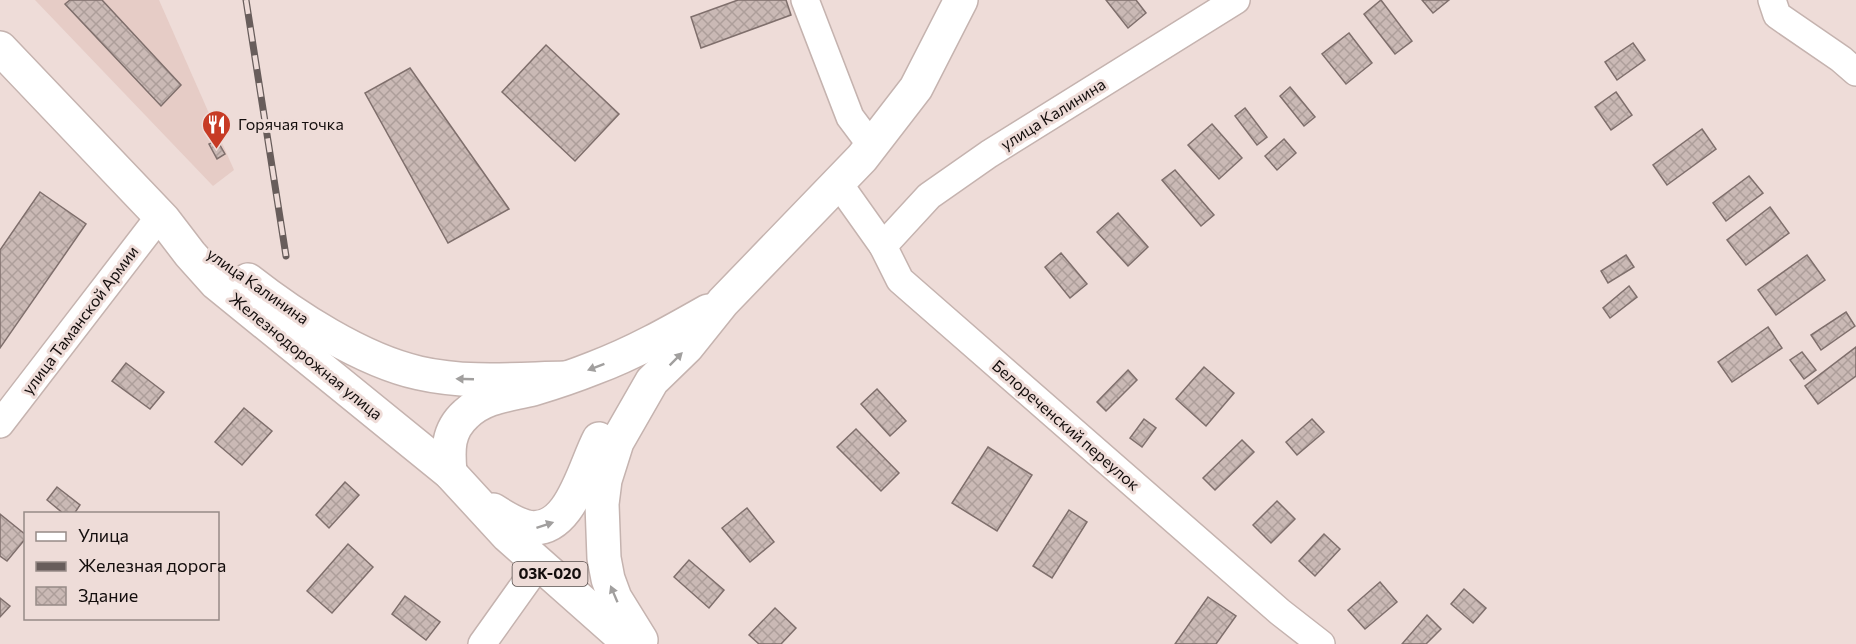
<svg xmlns="http://www.w3.org/2000/svg" width="1856" height="644" font-family="Commissioner,sans-serif">
<defs>
<pattern id="building-cross-hatch" width="8" height="8" patternUnits="userSpaceOnUse" patternTransform="scale(1.5)"><rect width="8" height="8" fill="#cab9b5"/><path d="M0 0l8 8M0 8l8-8" fill="none" stroke="#ad9e9a"/></pattern>
</defs>
<rect width="100%" height="100%" fill="#eedcd8"/>
<path fill="#e6ccc6" d="M35,0H159L234,170L213,186Z"/>
<g fill="url(#building-cross-hatch)" stroke="#7f6f6c" stroke-width="1.5">
<path d="M70,0H102L181,85L161,106L65,4Z"/>
<path d="M738,0H786L791,15L701,48L691,17Z"/>
<path d="M1106,0H1136L1146,13L1128,28Z"/>
<path d="M1381,0L1412,41L1395,54L1364,14Z"/>
<path d="M1422,0H1449L1433,13Z"/>
<path d="M1349,33L1372,63L1346,84L1322,54Z"/>
<path d="M1633,43L1645,60L1617,80L1605,62Z"/>
<path d="M546,45L619,114L575,161L502,92Z"/>
<path d="M410,68L509,209L448,243L365,93Z"/>
<path d="M1290,87L1315,117L1304,126L1280,96Z"/>
<path d="M1616,92L1632,115L1611,130L1595,107Z"/>
<path d="M1245,108L1267,137L1257,145L1235,116Z"/>
<path d="M1212,124L1242,158L1219,179L1188,145Z"/>
<path d="M1702,129L1716,149L1667,185L1653,165Z"/>
<path d="M1284,139L1296,153L1277,170L1265,156Z"/>
<path d="M217,140L225,154L217,159L209,144Z"/>
<path d="M1175,170L1214,215L1201,226L1162,180Z"/>
<path d="M1749,176L1763,193L1726,221L1713,203Z"/>
<path d="M40,192L86,224L0,348V250Z"/>
<path d="M1770,207L1789,233L1746,265L1727,240Z"/>
<path d="M1118,213L1148,247L1128,266L1097,232Z"/>
<path d="M1061,253L1087,284L1070,298L1045,267Z"/>
<path d="M1626,255L1634,267L1608,283L1601,271Z"/>
<path d="M1807,255L1825,280L1776,315L1758,290Z"/>
<path d="M1629,286L1637,297L1610,318L1603,308Z"/>
<path d="M1846,312L1855,326L1821,350L1811,335Z"/>
<path d="M1768,327L1782,348L1732,382L1718,362Z"/>
<path d="M1856,347V376L1818,404L1805,386Z"/>
<path d="M1802,352L1816,370L1804,379L1790,360Z"/>
<path d="M126,363L164,392L150,409L112,381Z"/>
<path d="M1204,367L1234,393L1206,426L1176,399Z"/>
<path d="M1128,370L1137,380L1106,411L1097,402Z"/>
<path d="M877,389L906,421L890,436L861,404Z"/>
<path d="M244,408L272,431L242,465L215,442Z"/>
<path d="M1144,419L1156,428L1142,447L1130,438Z"/>
<path d="M1312,419L1324,432L1297,455L1286,442Z"/>
<path d="M856,429L899,473L881,491L837,447Z"/>
<path d="M1242,440L1254,452L1215,490L1203,478Z"/>
<path d="M988,447L1032,475L997,531L952,503Z"/>
<path d="M345,482L359,495L329,528L316,515Z"/>
<path d="M57,487L80,505L74,514H64L47,500Z"/>
<path d="M1277,501L1295,519L1271,543L1253,525Z"/>
<path d="M747,508L774,542L750,562L722,528Z"/>
<path d="M1069,510L1087,522L1052,578L1033,566Z"/>
<path d="M0,514L26,535V538L7,561L0,556Z"/>
<path d="M1324,534L1340,549L1315,576L1299,561Z"/>
<path d="M348,544L373,567L332,613L307,591Z"/>
<path d="M689,560L724,590L709,608L674,577Z"/>
<path d="M1380,582L1397,602L1365,629L1348,610Z"/>
<path d="M1464,589L1486,608L1473,623L1451,604Z"/>
<path d="M405,596L440,622L426,640L392,614Z"/>
<path d="M1208,597L1236,616L1216,644H1175Z"/>
<path d="M0,598L10,606L0,617Z"/>
<path d="M775,608L796,628L781,644H759L749,635Z"/>
<path d="M1427,615L1441,629L1426,644H1402Z"/>
</g>
<g fill="none" stroke-linecap="round" stroke-linejoin="round">
<defs>
<g id="minor">
<path d="M805,0L850,117L871,145"/>
<path d="M1772,0L1777,15L1841,59L1856,72"/>
<path d="M839,184L883,246L900,280L1280,612L1321,644"/>
<path d="M883,246L929,196L989,154L1236,0"/>
<path d="M0,424L160,216"/>
<path d="M482,644L539,564"/>
</g>
<g id="major">
<path d="M0,48L164,220L190,254L216,283L450,473L508,536L630,644"/>
<path d="M248,280C294,316 361,360 419,373C467,384 517,379 565,378"/>
<path d="M450,473C448,450 447,431 466,414C485,396 509,395 533,389C553,383 574,376 594,368C634,353 671,332 708,311"/>
<path d="M493,510C504,517 515,524 527,527C570,536 584,467 599,439"/>
<path d="M641,640L615,598L608,579L604,558L602,504L605,480L617,442L652,381L687,347L723,302L862,158L916,88L961,0"/>
</g>
</defs>
<use href="#minor" stroke="#c5b3af" stroke-width="30"/>
<use href="#major" stroke="#c5b3af" stroke-width="36"/>
<use href="#minor" stroke="#fff" stroke-width="27"/>
<use href="#major" stroke="#fff" stroke-width="33"/>
<defs>
<path id="rail" d="M246,0L286,256"/>
</defs>
<use href="#rail" stroke="#685d5b" stroke-width="7"/>
<use href="#rail" stroke="#eedcd8" stroke-width="4.5" stroke-dasharray="14" stroke-linecap="butt"/>
</g>
<defs><path id="oneway-solid" d="M-6-.8H1V-3.2L6.5 0L1 3.2V.8H-6Z" transform="scale(1.5)"/></defs>
<g fill="#a19f9e">
<use href="#oneway-solid" transform="translate(676 359) rotate(-45)"/>
<use href="#oneway-solid" transform="translate(596 367) rotate(159)"/>
<use href="#oneway-solid" transform="translate(465 379) rotate(-178)"/>
<use href="#oneway-solid" transform="translate(545 525) rotate(-18)"/>
<use href="#oneway-solid" transform="translate(614 594) rotate(-113)"/>
</g>
<defs>
<symbol id="restaurant-pin" viewBox="-11 -11 22 30"><path d="M0 17L-7.5 6A9.5 9.5 0 1 1 7.5 6Z" fill="#c73b25" stroke="#eedcd8"/><path d="M-5-6h1v4h1v-4h1v4h1v-4h1v5L-1.5 .5V6h-2V.5L-5-1ZM5-6V6H3V1.5H1.5Q1.5-4 5-6Z" fill="#fff"/></symbol>
</defs>
<g fill-rule="evenodd">
<use href="#restaurant-pin" x="200" y="108" width="33" height="45"/>
</g>
<g text-anchor="middle" stroke-width="6" stroke-linejoin="round" paint-order="stroke">
<rect fill="#eedcd8" stroke="#554c4a" stroke-width="1.5" x="512.5" y="562" width="75" height="24" rx="4.5"/>
<g font-size="15" font-weight="bold" fill="#140e0d">
<text x="550" y="579">03К-020</text>
</g>
<g font-size="16" fill="#140e0d" stroke="#eedcd8">
<text transform="translate(1053 114) rotate(-32)" y="6">улица Калинина</text>
<text transform="translate(258 286) rotate(35)" y="6">улица Калинина</text>
<text transform="translate(80 320) rotate(-53)" y="6">улица Таманской Армии</text>
<text transform="translate(306 356) rotate(39)" y="6">Железнодорожная улица</text>
<text transform="translate(1066 425) rotate(41)" y="6">Белореченский переулок</text>
</g>
<g font-size="16" fill="#140e0d" stroke="#eedcd8" text-anchor="start">
<text x="238" y="130">Горячая точка</text>
</g>
</g>
<rect x="24" y="512" width="195" height="108" fill="#eedcd8" stroke="#978a87" stroke-width="1.5"/>
<rect x="36" y="532" width="30" height="9" fill="#ffffff" stroke="#978a87" stroke-width="1.5"/>
<text x="78" y="542" font-size="18" fill="#140e0d">Улица</text>
<rect x="36" y="562" width="30" height="9" fill="#685d5b" stroke="#978a87" stroke-width="1.5"/>
<text x="78" y="572" font-size="18" fill="#140e0d">Железная дорога</text>
<rect x="36" y="587" width="30" height="18" fill="url(#building-cross-hatch)" stroke="#978a87" stroke-width="1.5"/>
<text x="78" y="602" font-size="18" fill="#140e0d">Здание</text>
</svg>
